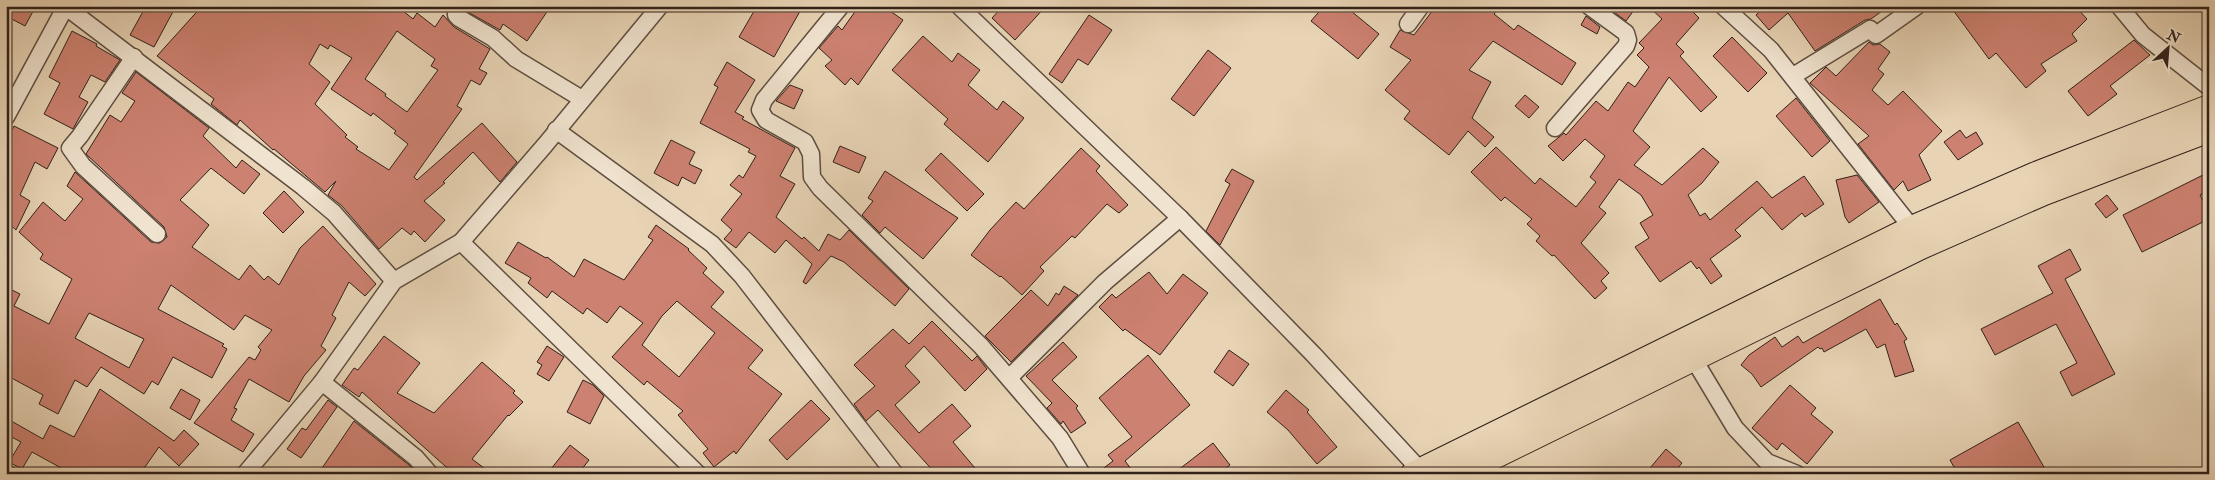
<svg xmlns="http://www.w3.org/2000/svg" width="2215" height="480" font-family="'IM FELL Double Pica',serif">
<rect width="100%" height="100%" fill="#e8d4b5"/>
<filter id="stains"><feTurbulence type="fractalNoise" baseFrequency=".004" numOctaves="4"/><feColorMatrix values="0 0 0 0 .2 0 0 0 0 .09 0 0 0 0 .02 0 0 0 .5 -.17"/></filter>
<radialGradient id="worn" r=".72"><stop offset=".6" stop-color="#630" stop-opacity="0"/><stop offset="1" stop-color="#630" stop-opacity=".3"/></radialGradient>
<g fill="#cd8171" stroke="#30211a" fill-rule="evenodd">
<path d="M6,6H36L25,26L6,16Z"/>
<path d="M146,6H176L154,47L130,35Z"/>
<path d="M202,6H397L413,19L417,13L435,27L443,15L454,27L490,49L479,69L487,73L480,85L471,80L457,106L462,109L414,177L417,180L482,123L517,162L500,182L473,152L443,182L445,183L424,201L445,220L425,242L414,231L411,235L402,228L379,249L342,206L328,195L336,181L325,192L274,149L273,150L240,120L237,125L211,104L214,99L157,56ZM397,31L435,59L431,66L438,70L407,112L385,96L386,94L365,79ZM320,44L328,49L330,45L352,58L331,89L371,116L373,113L396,131L394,133L408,144L389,170L356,149L358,147L345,137L347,135L315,104L330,82L309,64Z"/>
<path d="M466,6H551L527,41L503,24L500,30L466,11Z"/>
<path d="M757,6H803L774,57L739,37Z"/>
<path d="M859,6H883L903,20L858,85L851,78L845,85L825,66L832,60L819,48L838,26L842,30Z"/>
<path d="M1003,6H1046L1015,40L992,18Z"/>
<path d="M1324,6H1345L1379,34L1358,59L1311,21Z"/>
<path d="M1436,6H1502L1494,14L1514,30L1518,25L1576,63L1562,85L1493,41L1469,70L1491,82L1472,118L1494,137L1485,147L1468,131L1449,155L1404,119L1410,111L1385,90L1411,60L1390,47L1400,30L1414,35Z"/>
<path d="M1606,6H1637L1626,21Z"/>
<path d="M1648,6H1687L1699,18L1676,44L1684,52L1680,56L1717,97L1701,112L1669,77L1633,131L1650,147L1634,165L1662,185L1703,148L1719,162L1702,183L1688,195L1700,216L1705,213L1710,220L1757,181L1772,198L1804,176L1824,204L1805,217L1802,213L1782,230L1762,207L1735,230L1741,236L1710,259L1722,276L1711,284L1699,267L1697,269L1691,261L1660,282L1635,247L1649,238L1640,223L1653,215L1641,195L1619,179L1599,207L1606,213L1581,243L1609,273L1601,281L1607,288L1595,299L1554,255L1552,256L1536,241L1540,236L1527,224L1532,219L1505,197L1501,201L1471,172L1496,147L1535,184L1540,178L1576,207L1596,182L1590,177L1605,156L1585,139L1563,161L1548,146L1564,133L1566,135L1596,101L1608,111L1628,82L1635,87L1649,67L1637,55L1644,48L1639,43L1662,19Z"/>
<path d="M1766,6H1889L1871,19L1865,20L1815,51L1788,13L1769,30L1756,15Z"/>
<path d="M1950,6H2075L2087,19L2072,34L2077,41L2041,64L2046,71L2026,88L1996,53L1989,59Z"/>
<path d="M1089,15L1112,30L1088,65L1078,59L1062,83L1049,74Z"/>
<path d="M1586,16L1600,27L1597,34L1581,25Z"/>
<path d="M72,31L97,44L96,46L120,60L105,82L91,75L79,97L88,102L73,129L44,114L60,83L49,77Z"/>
<path d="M923,36L952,62L958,53L980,70L968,85L997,110L1003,101L1024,118L988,162L944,124L948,119L892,70Z"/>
<path d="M1732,37L1767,73L1748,92L1713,56Z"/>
<path d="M2134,40L2150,55L2110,86L2117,94L2088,116L2068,91Z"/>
<path d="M1869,42L1873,45L1880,44L1890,52L1878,69L1884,74L1872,90L1888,105L1903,91L1942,131L1919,155L1931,180L1908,191L1903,181L1894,190L1858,144L1869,136L1810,83L1826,67L1836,76Z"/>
<path d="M1208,50L1231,68L1194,116L1171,99Z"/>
<path d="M727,62L755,80L735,112L744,117L742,119L795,148L780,176L795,184L776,217L802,239L804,237L819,251L828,234L840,240L849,230L909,289L895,306L844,262L831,256L806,284L803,282L812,264L786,240L775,253L749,232L736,248L724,239L732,230L721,220L742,194L730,185L739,175L743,178L756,156L748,152L750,149L700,123L718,87L714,85Z"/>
<path d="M136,72L209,128L203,136L236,168L242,160L260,174L244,194L211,168L180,200L209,225L192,247L239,280L250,265L264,280L268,276L279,285L300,248L323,226L376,284L365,296L349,282L332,315L336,318L321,346L326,350L304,376L289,402L249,379L234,408L237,409L231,420L254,434L243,452L194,423L249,357L255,360L261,350L258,347L272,330L245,315L234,330L171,285L158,309L224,344L222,346L227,349L212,378L173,357L158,385L152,381L144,394L101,367L87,387L75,380L58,414L39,404L43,395L6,375V328L11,319L9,318L6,323V287L20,294L14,306L49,324L72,279L40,259L43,254L19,232L43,202L65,221L83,199L67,186L75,172L151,242L160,243L167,237L164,227L86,154L110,115L121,122L135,101L122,93ZM89,313L144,339L129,368L75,338Z"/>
<path d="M790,85L803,90L794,109L776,101Z"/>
<path d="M1525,95L1539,107L1529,118L1515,106Z"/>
<path d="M1796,98L1830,141L1812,157L1776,116Z"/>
<path d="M14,126L58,148L47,169L35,162L20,195L30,201L16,230L6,221V142Z"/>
<path d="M1960,130L1966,138L1976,132L1983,144L1958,160L1944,142Z"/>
<path d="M671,140L695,152L689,164L702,170L695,184L682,177L678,186L654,173Z"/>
<path d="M840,146L866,157L859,173L833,162Z"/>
<path d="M1081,148L1100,166L1096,171L1128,205L1119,213L1107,204L1075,238L1072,236L1040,267L1044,271L1022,295L1001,276L1000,277L971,255L990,230L1016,202L1024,209Z"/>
<path d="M941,153L984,194L967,211L925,170Z"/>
<path d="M1232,169L1254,181L1220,245L1206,231L1230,184L1225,181Z"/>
<path d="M885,171L958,218L923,259L885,227L880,233L862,215L873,201L868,198Z"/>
<path d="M2209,172V190L2200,195L2209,212V219L2142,252L2123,215Z"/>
<path d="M1857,175L1879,202L1849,223L1845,217L1836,180Z"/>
<path d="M284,191L304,212L283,233L263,213Z"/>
<path d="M2107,195L2118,209L2106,218L2095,204Z"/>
<path d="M656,225L689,249L688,250L707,268L703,273L724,292L711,307L763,350L748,368L782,394L736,454L734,451L714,467L703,453L708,449L678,415L683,411L647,381L644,385L612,357L643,323L620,306L607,323L587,308L583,314L552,291L547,298L528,283L531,278L505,263L518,242L546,258L547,257L574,277L584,259L624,280L653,240L648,237ZM677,301L715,333L679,377L642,345L662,316Z"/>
<path d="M2070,249L2081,270L2065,279L2115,374L2072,396L2060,372L2077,363L2056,324L1995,355L1981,329L2053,293L2038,266Z"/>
<path d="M1149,272L1167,294L1183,274L1208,293L1160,355L1125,329L1123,331L1099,307L1112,294L1116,298Z"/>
<path d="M1064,286L1078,295L1011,362L985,336L1031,290L1048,306L1056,293L1059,295Z"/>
<path d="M1880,299L1895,325L1897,323L1907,339L1904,341L1914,371L1895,377L1885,344L1877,348L1866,329L1824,352L1822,348L1820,349L1818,347L1761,387L1752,374L1741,365L1749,355L1775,337L1782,347L1798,336L1803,343Z"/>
<path d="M932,321L972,361L977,356L987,369L965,391L924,346L905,366L920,382L895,405L919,433L952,404L971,426L953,442L980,474H936L878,410L866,421L854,404L875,386L854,365L893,329L909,344Z"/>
<path d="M384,336L420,363L397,393L434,413L482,362L515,391L513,393L523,402L509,416L508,415L472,459L492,474H457L445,466L362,392L359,397L342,385L354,368L358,370Z"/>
<path d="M1063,342L1077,357L1052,380L1078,406L1076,408L1086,423L1071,433L1063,421L1061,424L1047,408L1052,403L1026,376Z"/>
<path d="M547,346L564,357L549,381L537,374L542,365L537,362Z"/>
<path d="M1229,350L1249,364L1233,386L1214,372Z"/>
<path d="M1148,355L1190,405L1125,461L1135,474H1096L1113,461L1108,455L1132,437L1099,398Z"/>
<path d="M583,380L593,385L604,396L590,424L567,412Z"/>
<path d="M1790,385L1816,408L1811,414L1833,432L1807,464L1782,443L1777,450L1752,428Z"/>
<path d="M100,389L174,441L184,430L199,444L179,466L159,447L140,474H61L63,469L32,452L22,469L9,462L21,442L6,434V418L43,439L50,425L74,437Z"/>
<path d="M181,389L200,400L190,420L170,408Z"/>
<path d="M1286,390L1309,410L1307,412L1337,447L1317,464L1288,430L1267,412Z"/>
<path d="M328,400L337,407L301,458L287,449L302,428L306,430Z"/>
<path d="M811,400L830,419L787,460L769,440Z"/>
<path d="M354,421L409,465L416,474H318Z"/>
<path d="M2018,422L2048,474H1958L1950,460Z"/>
<path d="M1213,443L1230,465L1219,474H1173Z"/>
<path d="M570,445L589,460L578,474H547Z"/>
<path d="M1666,449L1682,463L1673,474H1645Z"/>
</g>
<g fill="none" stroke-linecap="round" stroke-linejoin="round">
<defs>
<g id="minor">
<path d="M456,6V15L459,18L493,38L516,59L582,99"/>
<path d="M841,6L764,100L760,110L766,120L805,142L811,154L812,177L820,188L981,346L1060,438L1082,474"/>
<path d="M959,6L1180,218L1313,354L1420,470"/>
<path d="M1723,6L1771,50L1912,228"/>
<path d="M2119,6L2143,35L2209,87"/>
<path d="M66,7L303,187L334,213L394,281"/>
<path d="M1408,24L1421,6"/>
<path d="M134,57L80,136L70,148L83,166L157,234"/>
<path d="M1793,76L1870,29L1876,35L1917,6"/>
<path d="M6,117L66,6"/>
<path d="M1555,128L1626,46L1628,40L1626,33L1589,6"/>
<path d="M556,130L712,244L742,276L895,474"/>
<path d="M461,242L698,474"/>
<path d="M1693,358L1735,428L1767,462L1797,474"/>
<path d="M1009,378L1105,282L1180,218"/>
<path d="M322,382L416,458L430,474"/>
<path d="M6,473L8,474"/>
<path d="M245,474L322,382L394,281L461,242L545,145L660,6"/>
</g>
<g id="highway">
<path d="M1413,474L1912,228L2036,174L2209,107"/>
<path d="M1459,474L1921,247L2044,193L2209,130"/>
</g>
</defs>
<use href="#minor" stroke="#5e4e41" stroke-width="19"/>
<use href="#highway" stroke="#30211a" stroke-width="26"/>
<use href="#minor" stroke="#f0e3cf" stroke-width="16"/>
<use href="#highway" stroke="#e8d4b5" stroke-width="24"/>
</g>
<rect width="2215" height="480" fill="none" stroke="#e8d4b5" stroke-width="25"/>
<rect x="8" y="8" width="2200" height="465" fill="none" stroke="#30211a" stroke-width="2.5"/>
<rect x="12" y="12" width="2190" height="455" fill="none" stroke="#30211a"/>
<g transform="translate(2168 48) rotate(26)" stroke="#f0e3cf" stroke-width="4" paint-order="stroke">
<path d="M0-4L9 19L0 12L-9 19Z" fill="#30211a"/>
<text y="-8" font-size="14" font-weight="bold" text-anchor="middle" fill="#30211a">N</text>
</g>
<rect width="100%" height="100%" filter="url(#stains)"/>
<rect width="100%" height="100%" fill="url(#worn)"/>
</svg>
